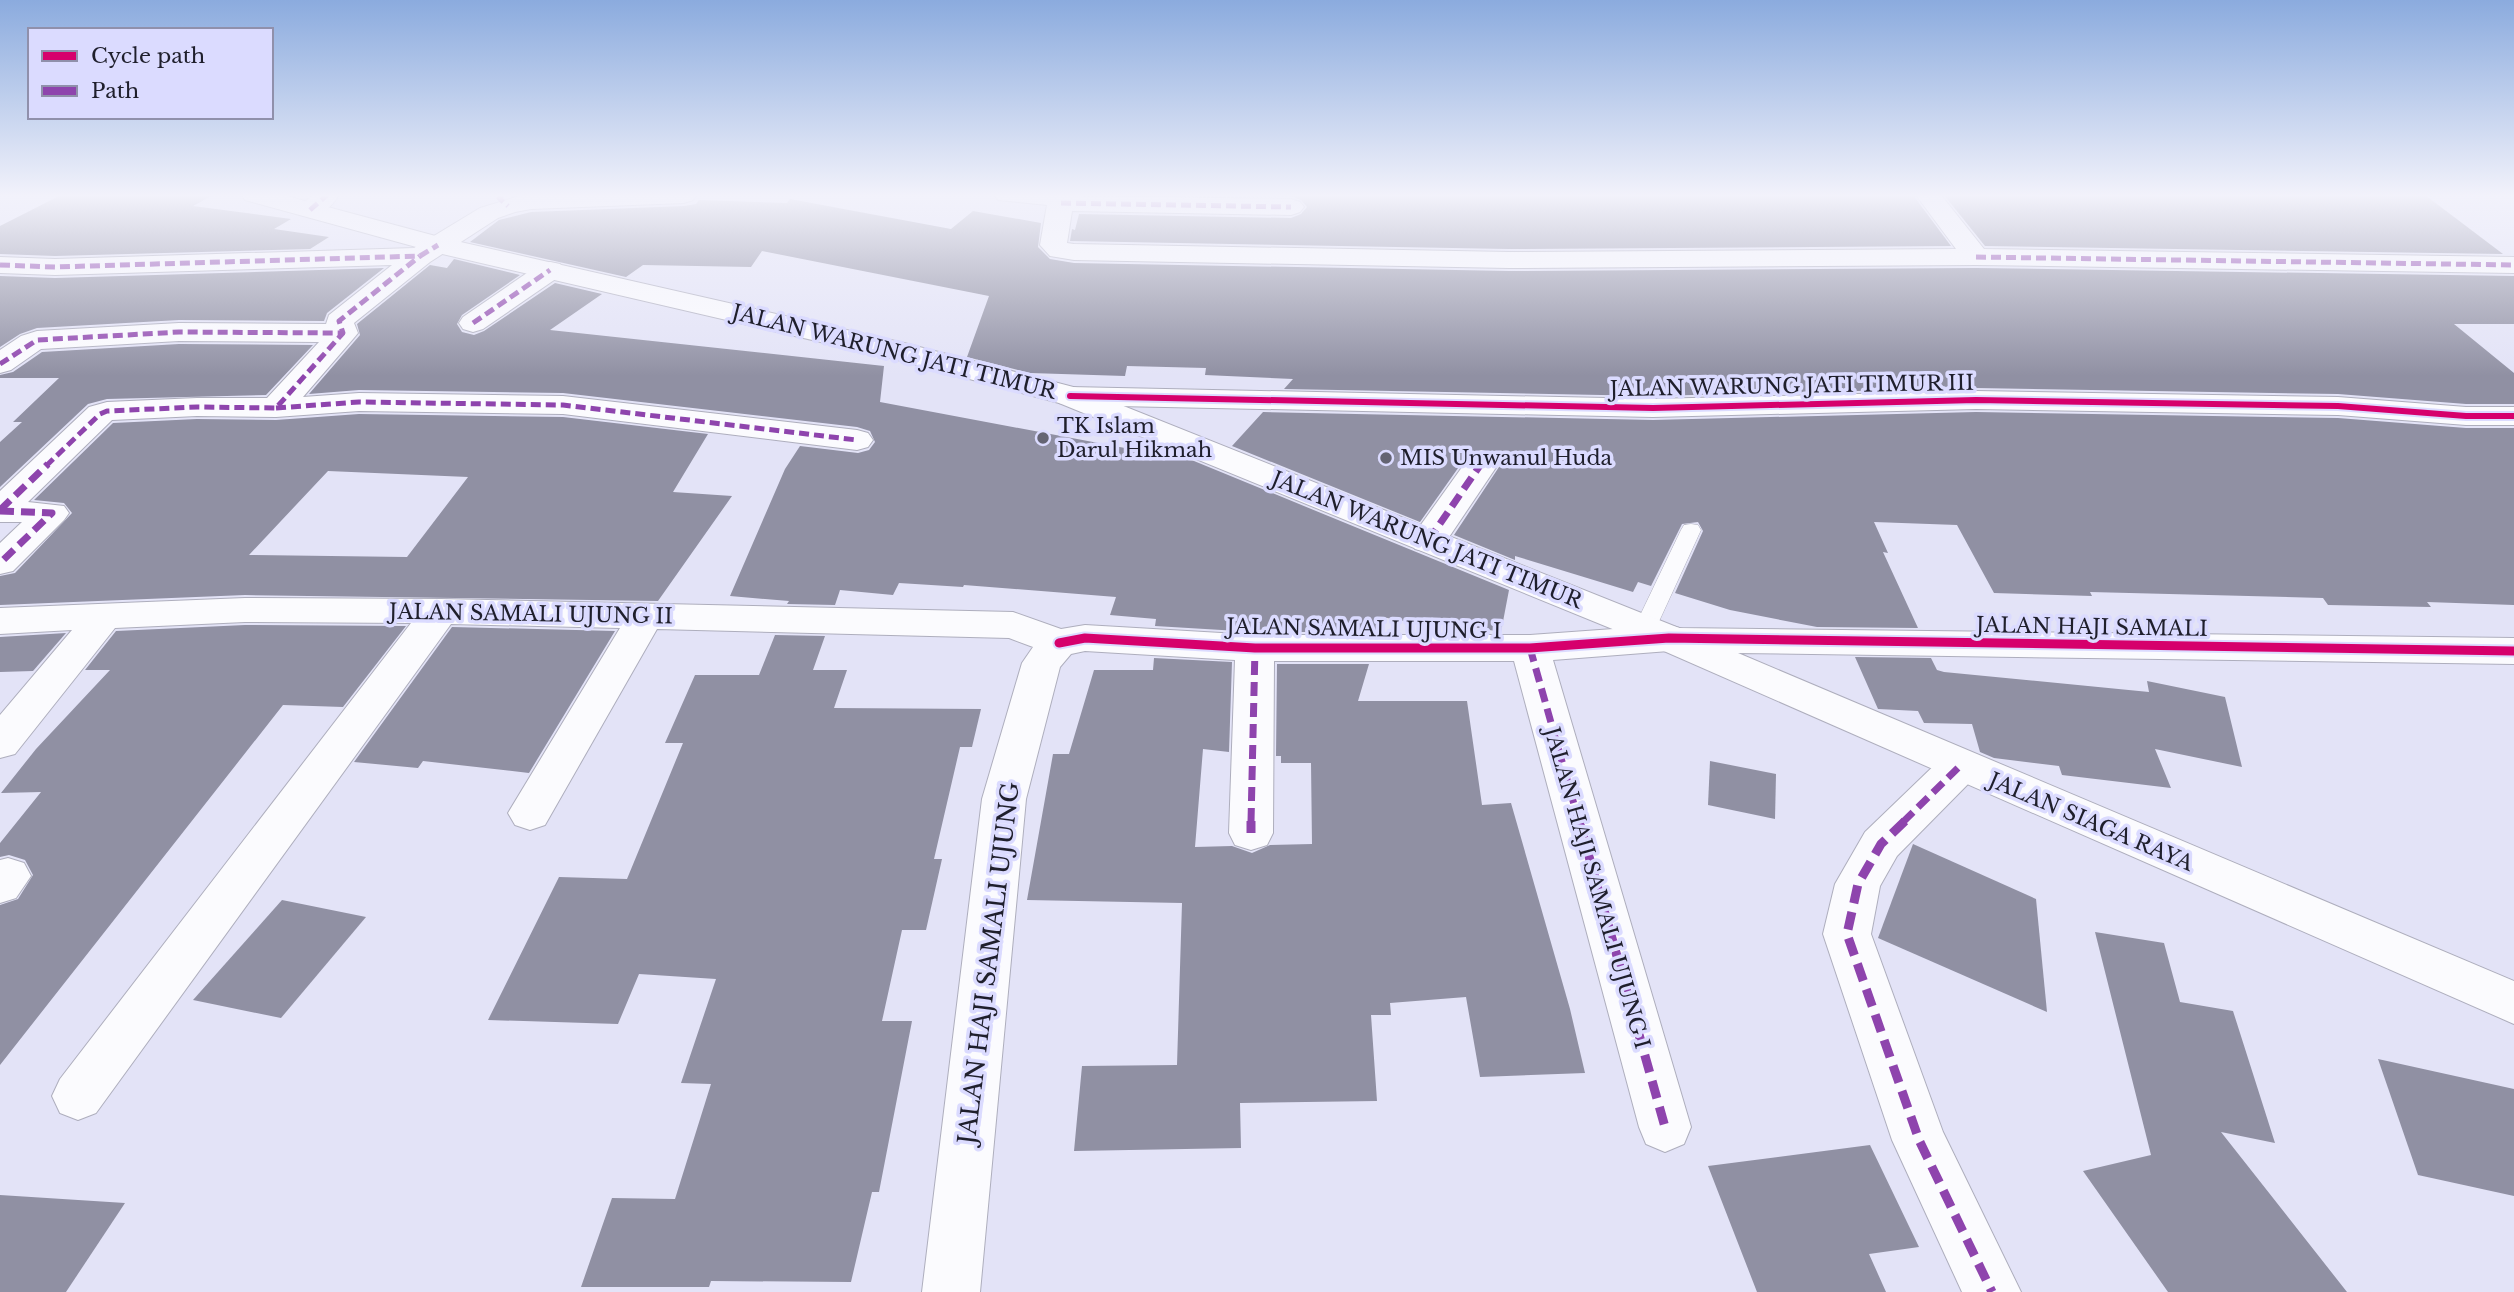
<svg xmlns="http://www.w3.org/2000/svg" width="2514" height="1292" font-family="'Libre Baskerville',serif">
<rect width="100%" height="100%" fill="#e3e3f7"/>
<g fill="#9090a3" fill-rule="evenodd">
<path d="M61,195H213L193,206L291,219L274,229L329,237L310,249L55,256L0,254V226Z"/>
<path d="M1196,195H1913L1951,246L1509,249L1070,241L1072,229L1075,230L1079,214L1291,218L1301,214L1307,207L1301,200L1291,196Z"/>
<path d="M1944,195H2425L2503,254L1985,246Z"/>
<path d="M790,199L951,229L973,211L1041,223L1038,247L1050,259L1074,263L1509,271L1976,268L2514,276V324H2454L2514,373V404H2466L2338,394L1976,388L1653,396L1284,389L1293,379L1205,375L1206,368L1127,366L1125,376L1030,373L967,357L989,296L762,251L751,267L643,265L626,277L470,242L499,220L531,212L684,206L696,204L699,200L787,203Z"/>
<path d="M454,259L520,275L462,315L457,324L462,332L474,335L484,331L555,283L602,294L550,330L884,366L880,402L1194,461L1509,590L1501,632L1432,620L1431,626L1382,617L1377,632H1255L1155,626L1156,619L1110,615L1116,597L964,585L963,587L899,583L893,595L840,590L835,605L787,604L789,601L730,596L785,469L800,446L858,453L869,450L875,442L870,431L857,427L563,393L359,390L309,394L360,335L357,324L430,265L447,268Z"/>
<path d="M384,268L327,313L324,321L179,320L37,328L20,334L0,347V276L55,278Z"/>
<path d="M179,344L313,345L266,395L107,399L88,404L0,487V442L22,422H13L59,378H0V375L13,372L42,352Z"/>
<path d="M1263,412L1653,420L1976,412L2338,418L2466,428H2514V605L2427,602L2431,607L2328,605L2323,598L2090,592L2092,596L1994,593L1957,525L1874,522L1888,553L1883,552L1918,628L1817,627L1730,610L1675,593L1703,531L1698,522L1682,524L1651,586L1638,582L1633,592L1515,556V560L1454,535L1501,464L1495,453L1481,450L1468,454L1420,522L1232,446Z"/>
<path d="M359,414L563,417L708,434L673,492L732,496L658,601L245,595L0,605V576L15,573L72,513L64,503L34,500L113,423L197,419L276,420ZM328,471L468,477L407,557L249,555Z"/>
<path d="M245,625L406,626L343,707L283,705L0,1065V905L18,899L33,875L25,860L9,855L0,857V843L41,792L1,793L36,749L110,670H85L116,631Z"/>
<path d="M452,627L615,631L529,773L423,761L418,768L354,762Z"/>
<path d="M66,633L33,671L0,672V637Z"/>
<path d="M775,635L825,636L813,670H847L834,708L981,709L972,747H960L934,859H942L926,930H902L882,1021H912L879,1192H872L851,1282L711,1281L709,1287H581L612,1198L675,1199L711,1084L681,1083L716,979L639,974L618,1024L488,1020L559,877L627,879L683,743H665L695,675H759Z"/>
<path d="M1855,657L1931,658L1937,670L1944,672L2149,692L2147,681L2225,697L2242,767L2155,749L2171,788L2062,775L2059,766L1994,758L1980,752L1972,724L1924,723L1918,711L1878,709Z"/>
<path d="M1154,658L1232,662L1229,752L1203,749L1195,847L1232,846L1252,853L1270,845L1312,844L1311,763H1281V756H1276L1277,664H1369L1358,701H1467L1482,805L1511,803L1570,1009L1585,1073L1480,1077L1466,997L1390,1003L1391,1015H1371L1377,1101L1240,1103L1241,1148L1074,1151L1082,1066L1177,1065L1182,903L1027,900L1053,754H1069L1094,670H1153Z"/>
<path d="M1710,761L1776,774L1775,819L1708,805Z"/>
<path d="M1913,844L2036,899L2047,1012L1878,938Z"/>
<path d="M282,900L366,917L281,1018L193,1000Z"/>
<path d="M2095,932L2164,943L2180,1002L2233,1011L2275,1143L2221,1132L2347,1292H2168L2083,1171L2151,1155Z"/>
<path d="M2378,1059L2514,1089V1196L2418,1175Z"/>
<path d="M1870,1145L1919,1247L1869,1254L1886,1292H1757L1708,1166Z"/>
<path d="M0,1195L125,1203L66,1292H0Z"/>
</g>
<g fill="none" stroke-linecap="round" stroke-linejoin="round">
<defs>
<path id="lane" d="M1691,524L1698,525L1701,530L1656,628L1653,633L1645,636L1637,633L1634,628L1681,530L1684,525Z"/>
<g id="street">
<path d="M312,195H339C330,209 318,220 301,215L297,210Z"/>
<path d="M523,195H696L693,200L684,203L531,209L515,212L498,218L430,262L354,323L358,333L353,339L303,397L359,393L563,396L857,430L868,433L873,440L868,447L857,450L563,414L359,411L276,417L197,416L112,420L28,502L64,506L69,513L64,520L13,571L0,574V543L22,522H0V491L89,407L107,402L197,398H267L319,342L179,341L41,349L11,370L0,373V350L21,336L37,331L179,323L326,324L329,315L392,265L55,275L0,273V257L55,259L414,248L480,208Z"/>
<path d="M995,195L1291,199L1300,202L1304,207L1300,212L1291,215L1072,211L1067,243L1074,244L1509,252L1956,249L1916,195H1941L1984,249L2514,257V273L1976,265L1509,268L1074,260L1050,256L1040,245L1047,205L998,200Z"/>
<path d="M550,262L560,264L564,270L560,276L483,329L473,332L463,329L459,323L463,317L540,264Z"/>
<path d="M1070,387L1653,399L1976,391L2338,397L2466,407H2514V425H2466L2338,415L1976,409L1653,417L1070,405L1059,403L1054,396L1059,389Z"/>
<path d="M1482,453L1494,456L1499,463L1441,549L1428,552L1415,549L1410,541L1415,533L1470,456Z"/>
<path d="M245,598L441,599L1013,612L1061,629L1085,625L1255,635H1530L1669,625L1683,629L1688,638L1683,647L1669,651L1553,660L1691,1127L1684,1144L1665,1152L1646,1144L1639,1127L1514,661H1274L1273,833L1267,845L1251,850L1235,845L1229,833L1235,660L1085,651L1071,654L1060,667L1026,799L980,1292H922L982,799L1022,663L1033,647L1009,638L657,629L545,825L530,830L515,825L508,813L620,628L451,624L96,1113L78,1120L60,1113L52,1096L60,1079L411,623L245,622L115,628L15,754L0,758V715L72,630L0,634V608Z"/>
<path d="M1960,750L1975,755L1981,766L1975,777L1897,856L1880,886L1871,934L1943,1132L2021,1292H1962L1892,1140L1823,934L1835,884L1865,832L1945,755Z"/>
<path d="M8,858L24,863L31,876L16,898L0,903V860Z"/>
</g>
<path id="secondary" d="M242,195H283L443,238L904,343L1081,389L1679,628L2514,638V664L1738,653L2514,981V1024L1632,637L1059,403L898,360L438,253L245,200Z"/>
</defs>
<use href="#lane" stroke="#aeaebd" stroke-width="1"/>
<use href="#street" stroke="#aeaebd" stroke-width="2"/>
<use href="#secondary" stroke="#aeaebd" stroke-width="2"/>
<use href="#lane" fill="#fbfbfe" fill-rule="evenodd"/>
<use href="#street" fill="#fbfbfe" fill-rule="evenodd"/>
<use href="#secondary" fill="#fbfbfe" fill-rule="evenodd"/>
<g stroke="#8e44ad" stroke-width="5" stroke-dasharray="10 5" stroke-linecap="butt">
<path d="M502,195L499,198L508,206"/>
<path d="M1061,203L1291,207"/>
<path d="M310,210L327,195"/>
<path d="M1976,257L2514,265"/>
<path d="M0,265L55,267L420,256L438,245"/>
<path d="M473,323L550,270"/>
<path d="M0,364L37,340L179,332L343,333L339,321L420,256"/>
<path d="M276,408L359,402L563,405L857,440"/>
<path d="M46,466L100,414L107,411L197,407L276,408L343,333"/>
<path d="M1480,466L1482,463"/>
</g>
<g stroke="#8e44ad" stroke-width="7" stroke-dasharray="14 7" stroke-linecap="butt">
<path d="M0,510L48,464"/>
<path d="M0,511L52,513L0,563"/>
<path d="M1428,541L1481,464"/>
<path d="M1530,648L1579,822"/>
<path d="M1251,822L1255,648"/>
<path d="M1903,822L1960,766"/>
</g>
<g stroke="#8e44ad" stroke-width="9" stroke-dasharray="18 9" stroke-linecap="butt">
<path d="M1579,821L1665,1127"/>
<path d="M1905,821L1881,844L1858,884L1847,934L1919,1140L1992,1292"/>
<path d="M1251,833V821"/>
</g>
<defs>
<path id="cycleway-far1" d="M1070,396L1653,408L1976,400L2338,406L2466,416H2514"/>
<path id="cycleway" d="M1059,643L1085,638L1255,648H1530L1669,638L2514,651"/>
</defs>
<use href="#cycleway-far1" stroke="#dbdbff" stroke-width="10"/>
<use href="#cycleway" stroke="#dbdbff" stroke-width="13"/>
<use href="#cycleway-far1" stroke="#d6006c" stroke-width="6"/>
<use href="#cycleway" stroke="#d6006c" stroke-width="9"/>
</g>
<linearGradient id="sky" x2="0" y2="1"><stop stop-color="#8babde"/><stop offset="0.52" stop-color="#f2f2fb"/><stop offset="1" stop-color="#f2f2fb" stop-opacity="0"/></linearGradient>
<rect width="2514" height="376" fill="url(#sky)"/>
<g fill="#646473" stroke="#dbdbff" stroke-width="2.5">
<circle cx="1043" cy="438" r="7"/>
<circle cx="1386" cy="458" r="7"/>
</g>
<g text-anchor="middle" stroke-width="7" stroke-linejoin="round" paint-order="stroke">
<g font-size="21" fill="#1f1f2c" stroke="#dbdbff">
<text transform="translate(894 352) rotate(14)" y="7">JALAN WARUNG JATI TIMUR</text>
<text transform="translate(1792 386) rotate(-1)" y="7">JALAN WARUNG JATI TIMUR III</text>
<text transform="translate(1427 540) rotate(22)" y="7">JALAN WARUNG JATI TIMUR</text>
<text transform="translate(531 614) rotate(1)" y="7">JALAN SAMALI UJUNG II</text>
<text transform="translate(2092 627) rotate(1)" y="7">JALAN HAJI SAMALI</text>
<text transform="translate(1364 629) rotate(1)" y="7">JALAN SAMALI UJUNG I</text>
<text transform="translate(2091 822) rotate(23)" y="7">JALAN SIAGA RAYA</text>
<text transform="translate(1597 888) rotate(74)" y="7">JALAN HAJI SAMALI UJUNG I</text>
</g>
<g font-size="21" fill="#1f1f2c" stroke="#dbdbff" text-anchor="start">
<text x="1057" y="433">TK Islam<tspan x="1057" dy="24">Darul Hikmah</tspan></text>
<text x="1400" y="465">MIS Unwanul Huda</text>
</g>
<g font-size="24" fill="#1f1f2c" stroke="#dbdbff">
<text transform="translate(989 963) rotate(-83)" y="8">JALAN HAJI SAMALI UJUNG</text>
</g>
</g>
<rect x="28" y="28" width="245" height="91" fill="#dbdbff" stroke="#9090ab" stroke-width="2"/>
<rect x="42" y="51" width="35" height="10" fill="#d6006c" stroke="#9090ab" stroke-width="2"/>
<text x="91" y="63" font-size="21" fill="#1f1f2c">Cycle path</text>
<rect x="42" y="86" width="35" height="10" fill="#8e44ad" stroke="#9090ab" stroke-width="2"/>
<text x="91" y="98" font-size="21" fill="#1f1f2c">Path</text>
</svg>
